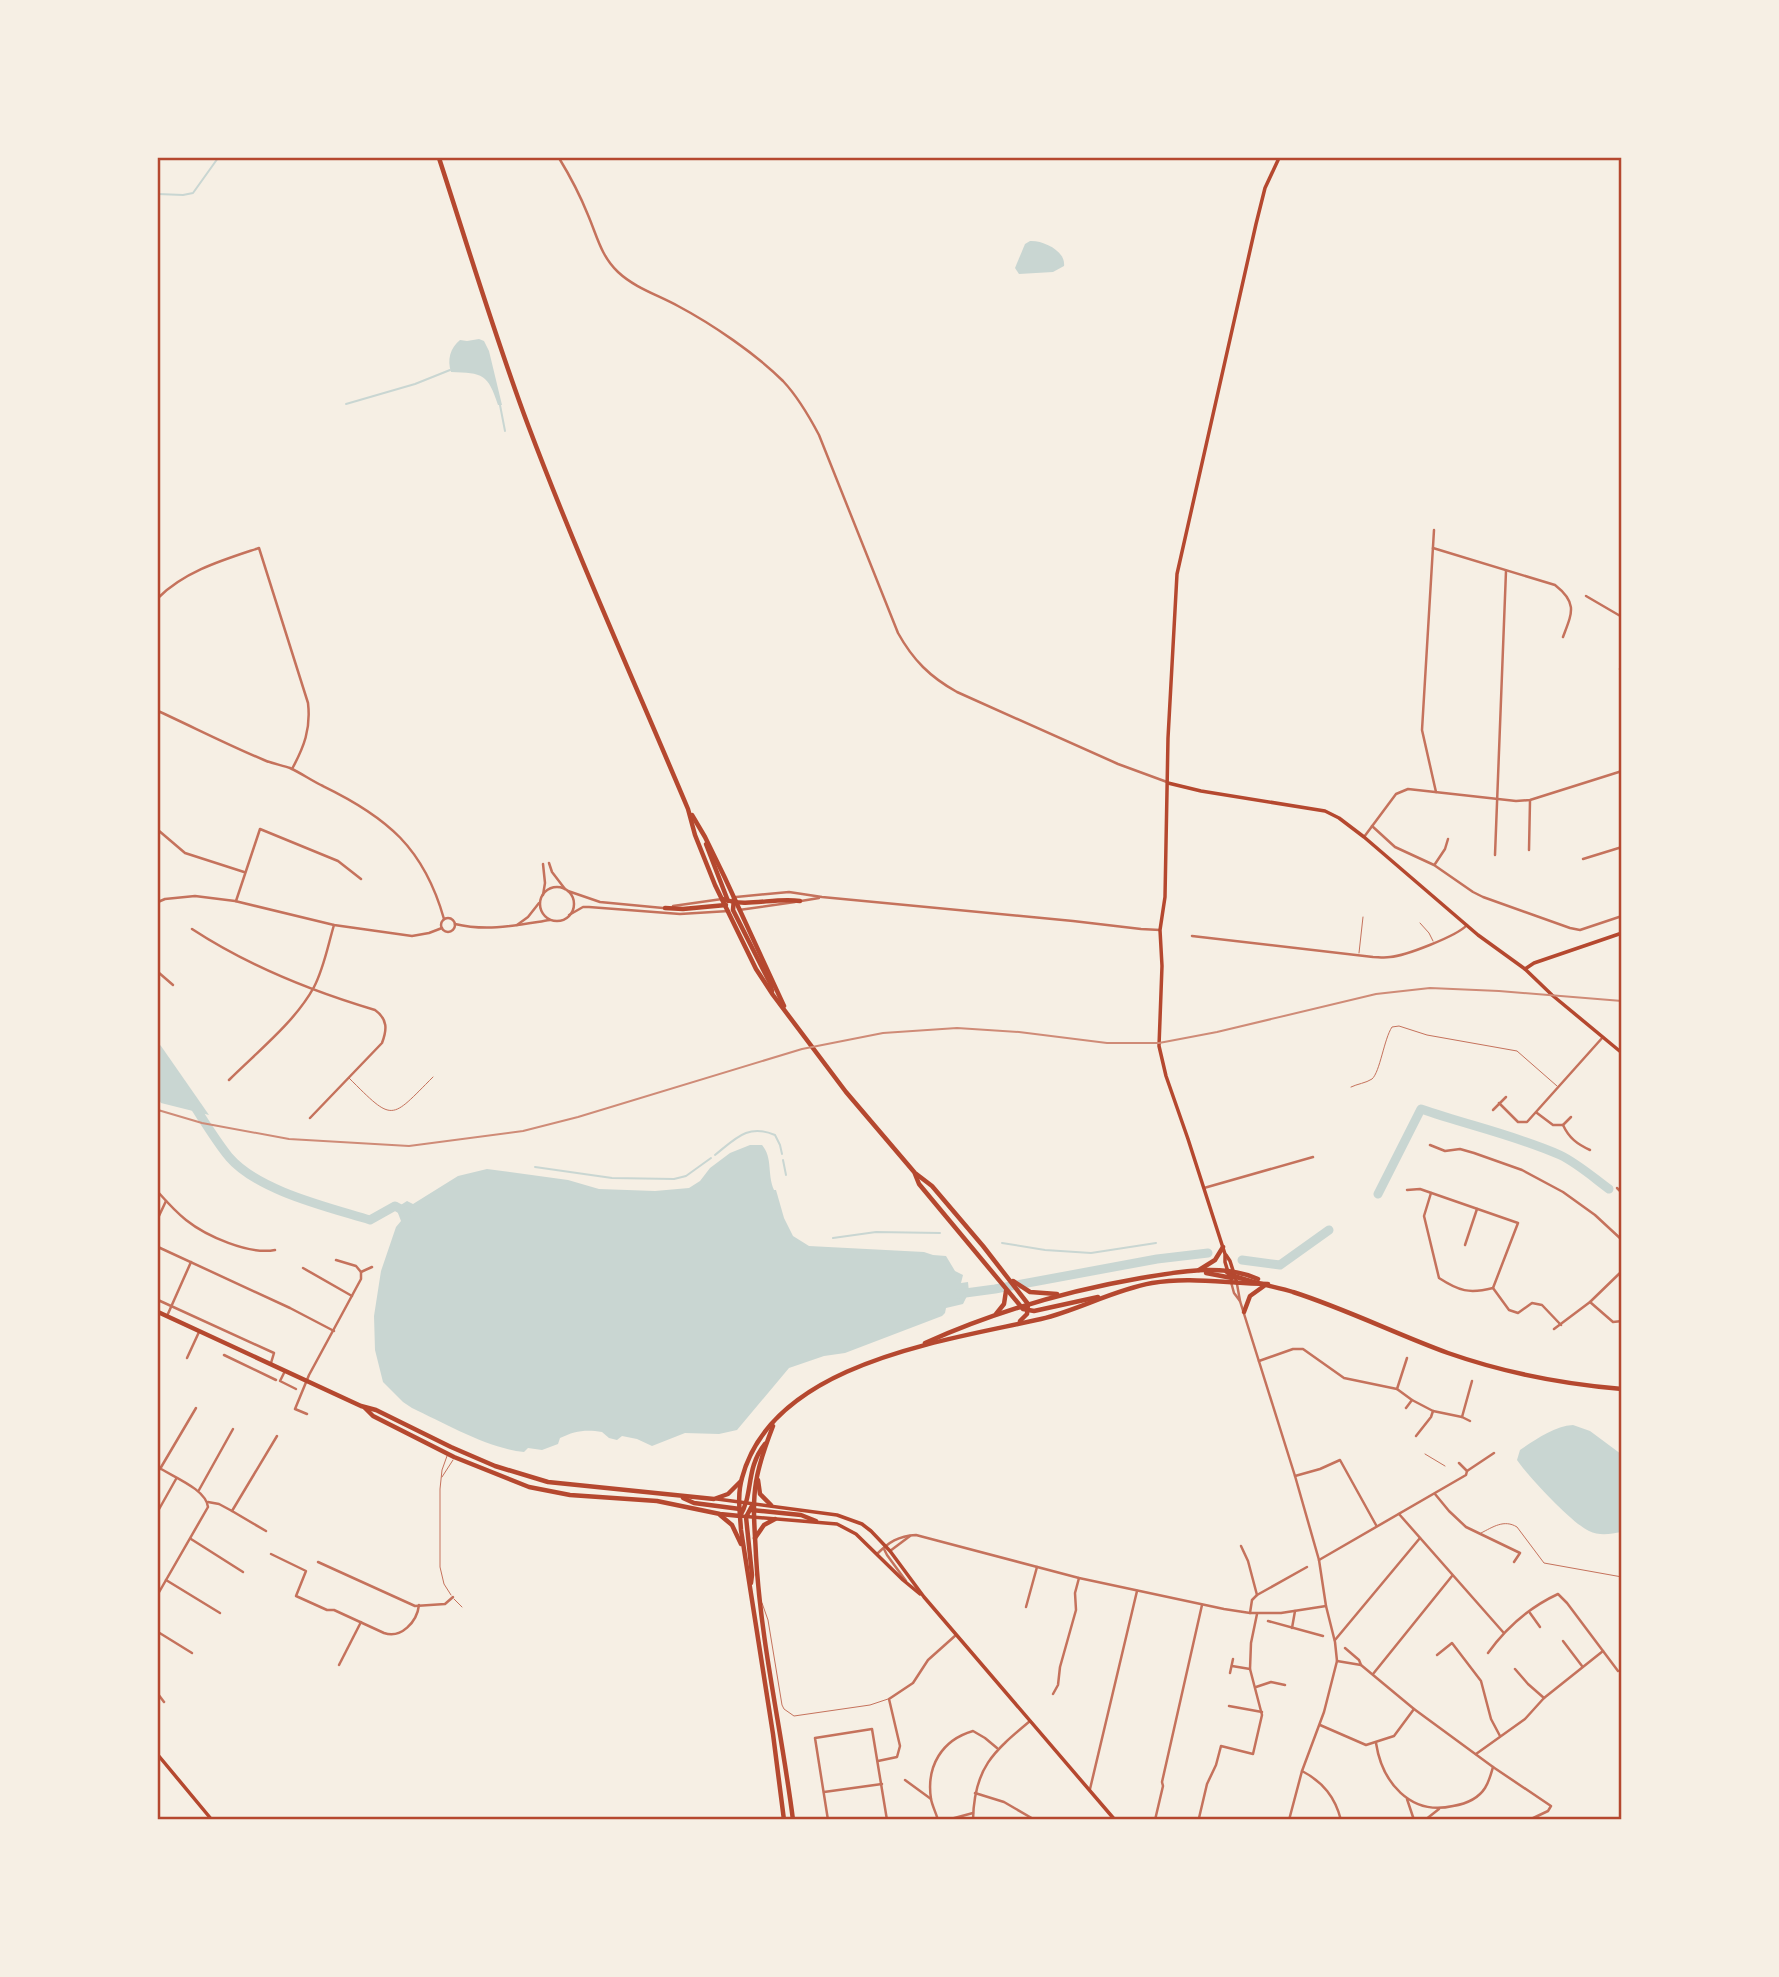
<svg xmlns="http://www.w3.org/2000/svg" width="1779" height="1977" font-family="'DM Sans',sans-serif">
<rect width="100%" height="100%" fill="#f6efe4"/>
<g fill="#c9d6d2">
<path d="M1030,241C1043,240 1066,251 1064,266L1053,272L1019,274L1015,268L1025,244Z"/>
<path d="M479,339L484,341L489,351L502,405H498C488,374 483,373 451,372C447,360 450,348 460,340L467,341Z"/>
<path d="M158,1043L161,1046L209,1115L161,1103L158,1098Z"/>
<path d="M750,1145H762C773,1158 767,1174 774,1190H776L784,1218L793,1236L809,1246L924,1252L933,1255L946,1256L955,1271L963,1275L961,1283L968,1282L969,1292L963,1304L946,1308L945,1313L942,1316L845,1353L824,1356L789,1368L737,1430L719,1434L685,1433L652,1446L637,1439L622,1436L617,1440L609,1438L602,1432C586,1429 574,1431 560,1438L558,1444L542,1450L528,1448L524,1452C487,1448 446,1424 412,1408L403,1402L383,1382L375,1350L374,1316L381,1271L396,1227L401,1221L396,1208L407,1201L413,1204L458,1176L487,1169L568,1180L599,1189L655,1191L689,1188L700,1181L710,1168L730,1153Z"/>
<path d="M1573,1425L1590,1431L1621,1454V1532C1611,1534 1599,1536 1589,1531C1573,1524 1527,1475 1517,1460L1520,1450C1535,1440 1554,1426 1573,1425Z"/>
</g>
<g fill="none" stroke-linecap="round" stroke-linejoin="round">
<g stroke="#c9d6d2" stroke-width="2">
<path d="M158,194L183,195L193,193L218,158"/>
<path d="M346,404L415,384L450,370"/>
<path d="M500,405L505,431"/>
<path d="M715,1155C735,1139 748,1123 775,1135L780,1145L782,1154"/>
<path d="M783,1160L786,1175"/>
<path d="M535,1167L612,1178L674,1179L686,1176L711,1158"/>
<path d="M833,1238L876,1232L940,1233"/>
<path d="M1002,1243L1045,1250L1091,1253L1156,1243"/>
</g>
<g stroke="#c9d6d2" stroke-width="9">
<path d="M193,1104C204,1121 216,1141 229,1157C258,1191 328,1207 370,1220L395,1206L406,1212"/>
<path d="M1378,1194L1421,1109C1467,1125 1515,1135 1560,1155C1577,1163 1594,1178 1609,1189"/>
<path d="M1242,1260L1280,1265L1329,1230"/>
<path d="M958,1294L995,1289L1157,1259L1208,1253"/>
</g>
<g stroke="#c5725c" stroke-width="1">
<path d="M1420,923L1429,933L1433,941"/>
<path d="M1359,953L1363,917"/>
<path d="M349,1078C394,1123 390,1120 433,1077"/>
<path d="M1351,1087C1357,1084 1366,1083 1372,1079C1380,1072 1384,1039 1392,1027L1399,1026L1427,1035L1517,1051L1557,1086"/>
<path d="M1425,1454L1445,1466"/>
<path d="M447,1456L442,1470L440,1489V1567L444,1584L451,1595"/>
<path d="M442,1477L453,1460"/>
<path d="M1481,1533C1493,1527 1504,1519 1517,1527L1544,1563L1622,1577"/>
<path d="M454,1599L462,1607"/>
<path d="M762,1603L768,1620L782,1705L784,1709L794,1716L870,1705L888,1699"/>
</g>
<g stroke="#c5725c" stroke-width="2.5">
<path d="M559,158C570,176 580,195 588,215C597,236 601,256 618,272C635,288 658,295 678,306C712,324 756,354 783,381C798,397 809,416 819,435L898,633C913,660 930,677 957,692L1118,764L1167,782"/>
<path d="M1434,530L1422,730L1436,792"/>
<path d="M1433,548L1555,585C1578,603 1572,613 1563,637"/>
<path d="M1586,596L1622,617"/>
<path d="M158,598C185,571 223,560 259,548L308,703C311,729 304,747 292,769"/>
<path d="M1620,669L1622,661"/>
<path d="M1372,826L1395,847L1434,865L1473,892L1483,897L1570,928L1580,930L1622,916"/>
<path d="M158,830L185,853L244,872"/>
<path d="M1364,837L1396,794L1408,789L1516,801L1530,800L1622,771"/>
<path d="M1529,850L1530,801"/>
<path d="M1495,855L1506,571"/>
<path d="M1583,859L1622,847"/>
<path d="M549,863L552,872L565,889"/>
<path d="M543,864L545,883L543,895"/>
<path d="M1435,864L1445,849L1448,839"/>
<path d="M236,901L260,829L338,861L361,879"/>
<path d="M192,929C247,965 311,991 375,1010C388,1019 387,1030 382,1043L310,1118"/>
<path d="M1192,936L1373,957C1378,957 1384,958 1390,957C1405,956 1457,936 1467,925"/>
<path d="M158,972L173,985"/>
<path d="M229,1080C257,1052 295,1022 314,987C324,968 328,945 334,925"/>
<path d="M1499,1103L1518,1122H1527L1603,1037"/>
<path d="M1493,1110L1506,1097"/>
<path d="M1537,1113L1553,1125H1563L1571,1117"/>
<path d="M1563,1125C1569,1138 1577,1144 1590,1150"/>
<path d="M1430,1145L1445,1151L1460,1149L1474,1153L1522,1170L1563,1192L1595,1215L1622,1240"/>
<path d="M1204,1188L1313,1157"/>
<path d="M1617,1188L1622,1193"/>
<path d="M1407,1190L1420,1189L1518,1223L1493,1288"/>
<path d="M158,1192C166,1201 176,1212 186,1220C206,1236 249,1255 275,1250"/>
<path d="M1431,1193L1424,1216L1439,1278C1459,1291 1469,1294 1493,1288L1509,1310L1518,1313L1532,1303L1542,1305L1561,1325"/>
<path d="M158,1218L166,1201"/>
<path d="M1465,1245L1477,1209"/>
<path d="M158,1247L290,1308L334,1331"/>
<path d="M336,1260L356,1266L361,1272"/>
<path d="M303,1268L352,1296"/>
<path d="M158,1300L274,1353L271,1363"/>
<path d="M1590,1302L1613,1322L1622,1321"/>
<path d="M167,1316L191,1262"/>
<path d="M1554,1329L1590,1302L1622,1271"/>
<path d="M224,1355L276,1380"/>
<path d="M187,1358L199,1332"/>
<path d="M1259,1361L1293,1349H1303L1344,1378L1397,1389L1412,1400L1433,1411L1462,1417L1470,1421"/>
<path d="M284,1373L280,1381L296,1389"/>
<path d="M1397,1389L1407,1358"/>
<path d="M1406,1408L1412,1400"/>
<path d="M307,1414L295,1409L309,1375L361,1279V1272L372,1267"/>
<path d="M1462,1417L1472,1381"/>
<path d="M1416,1436L1431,1417L1433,1411"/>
<path d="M158,1467C173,1477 206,1489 208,1507L158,1594"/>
<path d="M160,1469L196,1408"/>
<path d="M1467,1471L1494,1453"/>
<path d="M1295,1476L1320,1469L1340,1460L1376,1525"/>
<path d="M199,1490L233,1429"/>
<path d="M1435,1494L1449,1511L1466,1527L1520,1553L1514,1562"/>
<path d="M208,1502L219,1504L232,1511L277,1436"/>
<path d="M158,1511L176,1479"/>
<path d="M232,1511L266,1531"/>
<path d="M1399,1514L1503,1632"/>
<path d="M191,1539L243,1572"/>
<path d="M1241,1546L1248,1561L1257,1595"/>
<path d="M884,1549L887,1555L906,1581"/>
<path d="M890,1551L910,1536"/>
<path d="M271,1554L306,1571L296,1596L327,1610H334L384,1633C401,1639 417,1622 419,1605"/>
<path d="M877,1554C889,1542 898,1536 916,1535L1079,1578L1224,1609L1250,1613H1281L1326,1606"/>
<path d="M1319,1560L1466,1475L1467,1471L1459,1463"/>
<path d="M318,1562L415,1606L445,1604L453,1597"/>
<path d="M166,1580L220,1613"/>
<path d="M1026,1607L1037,1567"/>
<path d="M1250,1613L1252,1600L1257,1595L1307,1567"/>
<path d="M1530,1613L1540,1627"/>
<path d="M1268,1621L1323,1636"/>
<path d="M1292,1628L1295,1611"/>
<path d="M158,1632L192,1653"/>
<path d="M1335,1640L1420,1538"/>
<path d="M1563,1641L1582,1666"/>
<path d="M1345,1648L1359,1660L1361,1665L1414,1709L1493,1767L1551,1806L1548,1811L1529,1820"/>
<path d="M1488,1653C1506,1628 1530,1607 1558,1594L1567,1603L1618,1671"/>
<path d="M1437,1655L1452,1643L1481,1681L1491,1719L1500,1736"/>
<path d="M1337,1661L1361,1665"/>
<path d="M339,1665L361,1622"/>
<path d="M1232,1666L1250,1669"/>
<path d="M1515,1669L1528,1684L1544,1698"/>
<path d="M1230,1673L1233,1659"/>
<path d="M1373,1674L1452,1576"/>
<path d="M1256,1687L1271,1682L1285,1685"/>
<path d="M158,1694L164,1702"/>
<path d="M1053,1694L1058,1685L1060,1667L1076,1610L1075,1593L1079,1578"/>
<path d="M1229,1706L1262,1712"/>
<path d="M1320,1725L1366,1745L1394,1736L1414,1709"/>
<path d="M1376,1743C1382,1782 1410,1816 1453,1806C1465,1804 1478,1799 1485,1788C1489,1782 1491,1774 1493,1767"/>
<path d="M1476,1754L1525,1719L1544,1698L1603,1651"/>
<path d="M878,1761L897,1757L900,1746L889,1699L913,1683L928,1660L956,1635"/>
<path d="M1302,1771C1323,1782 1335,1797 1341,1820"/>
<path d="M905,1780L931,1799"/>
<path d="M1090,1789L1137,1591"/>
<path d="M824,1792L882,1784"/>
<path d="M975,1793L1004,1802L1035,1820"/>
<path d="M1407,1799L1414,1820"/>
<path d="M1199,1818L1207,1784L1216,1765L1221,1746L1253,1754L1262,1715L1250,1669L1251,1643L1257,1614"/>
<path d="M828,1820L815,1738L872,1729L887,1820"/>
<path d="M938,1820C936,1813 932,1805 931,1799C926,1766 942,1740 973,1731L985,1738L997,1748"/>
<path d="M947,1820L973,1813"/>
<path d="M973,1820C974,1768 993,1752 1030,1721"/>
<path d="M1155,1820L1163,1786L1162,1782L1202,1605"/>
<path d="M1425,1820L1439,1809"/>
</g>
<g stroke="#c5725c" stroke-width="2.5">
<path d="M158,711C193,727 228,745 264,760C273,764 282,765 290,768C301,773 312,781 323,786C387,817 424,848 444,919"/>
<circle cx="557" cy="904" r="17"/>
<path d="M568,891L600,902L663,908"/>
<path d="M736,897L789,892L822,897L1073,921L1141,929L1160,930"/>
<path d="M801,901L819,898"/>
<path d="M158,902L165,899L195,896L235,901L334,925L412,936L429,933L442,928"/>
<path d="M673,906L722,899"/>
<path d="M739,910L795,902"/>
<path d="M569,915L583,907H589L680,914L729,911"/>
<circle cx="448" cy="925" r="7"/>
<path d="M455,924C488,932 518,925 550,920"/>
<path d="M517,925L528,917L539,903"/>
<path d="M1231,1282L1234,1293L1240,1301"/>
<path d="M1237,1284L1240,1301L1295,1476L1319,1560L1326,1606L1335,1642L1337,1661L1324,1712L1302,1771L1289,1820"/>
</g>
<g stroke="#b5482f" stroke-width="3.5">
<path d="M1168,783L1201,791L1325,811L1339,818L1364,837L1478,935L1525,969L1552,995L1622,1053"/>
<path d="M1525,969L1534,963L1622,933"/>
<path d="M1226,1255L1230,1261L1237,1283"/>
<path d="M1228,1272L1225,1262V1254L1188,1139L1166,1076L1159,1046L1162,966L1160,930L1165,897L1168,738L1177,574L1256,224L1265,188L1279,158"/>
<path d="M717,1499L837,1515L862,1524L871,1531L890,1551L924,1597L1115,1820"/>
<path d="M740,1516L837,1524L856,1534L903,1580L920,1594"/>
<path d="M158,1755L212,1820"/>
</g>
<g stroke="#b5482f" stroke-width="4.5">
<path d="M439,158C468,247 495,337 528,425C577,555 634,681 688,809L695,835L715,885L756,969L773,995L846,1092L915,1173L932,1186L983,1246L1028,1304"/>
<path d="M692,815L705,837L725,878L784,1006"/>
<path d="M706,844L728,901"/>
<path d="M734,898L733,910L770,983L772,991"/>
<path d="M723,899C747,908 774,897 800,901"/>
<path d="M665,908L683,909L726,905"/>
<path d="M915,1174L919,1184L1023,1309L1034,1311L1098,1297"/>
<path d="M1199,1270L1215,1260L1223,1247"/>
<path d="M1227,1272C1236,1280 1279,1287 1293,1292C1346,1309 1396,1334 1448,1353C1505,1373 1562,1384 1622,1389"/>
<path d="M1206,1273L1232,1278"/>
<path d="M1013,1281L1030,1292L1057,1294"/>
<path d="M158,1312L361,1406L376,1410L451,1447L495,1466L548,1482L714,1499L728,1494L740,1482"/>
<path d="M1244,1312L1250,1296L1264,1286"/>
<path d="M996,1314L1004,1304L1006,1291"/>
<path d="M1020,1321L1027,1314L1028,1304"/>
<path d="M925,1343C994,1312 1066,1291 1141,1278C1178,1272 1223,1263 1258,1279"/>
<path d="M365,1408L373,1416L454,1457L529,1487L570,1495L657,1501L720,1514L740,1516"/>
<path d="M773,1426C766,1444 759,1463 756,1482C752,1507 755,1531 756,1556C761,1645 782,1732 793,1820"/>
<path d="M758,1480L760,1494L771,1505"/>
<path d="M683,1498L694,1503L740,1509"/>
<path d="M751,1510L801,1515L816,1521"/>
<path d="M720,1515L732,1525L741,1544"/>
<path d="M740,1516C754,1493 745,1469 765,1444"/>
<path d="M755,1538L764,1525L775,1519"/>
<path d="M751,1583L752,1575L746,1517L753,1504"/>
<path d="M784,1820L773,1734L741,1530C740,1513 737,1495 742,1478C772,1363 944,1341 1041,1319C1079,1310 1113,1290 1152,1283C1191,1276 1229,1284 1268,1284"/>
</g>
<path stroke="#cf8b77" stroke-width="2" d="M158,1110L202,1123L289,1139L409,1146L523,1131L578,1117L802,1049L883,1033L957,1028L1019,1032L1107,1043H1159L1217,1032L1376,994L1430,988L1499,991L1622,1001"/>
</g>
<rect width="1779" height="1977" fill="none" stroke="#f6efe4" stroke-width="318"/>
<rect x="159" y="159" width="1461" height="1659" fill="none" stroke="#b5482f" stroke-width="2.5"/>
</svg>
